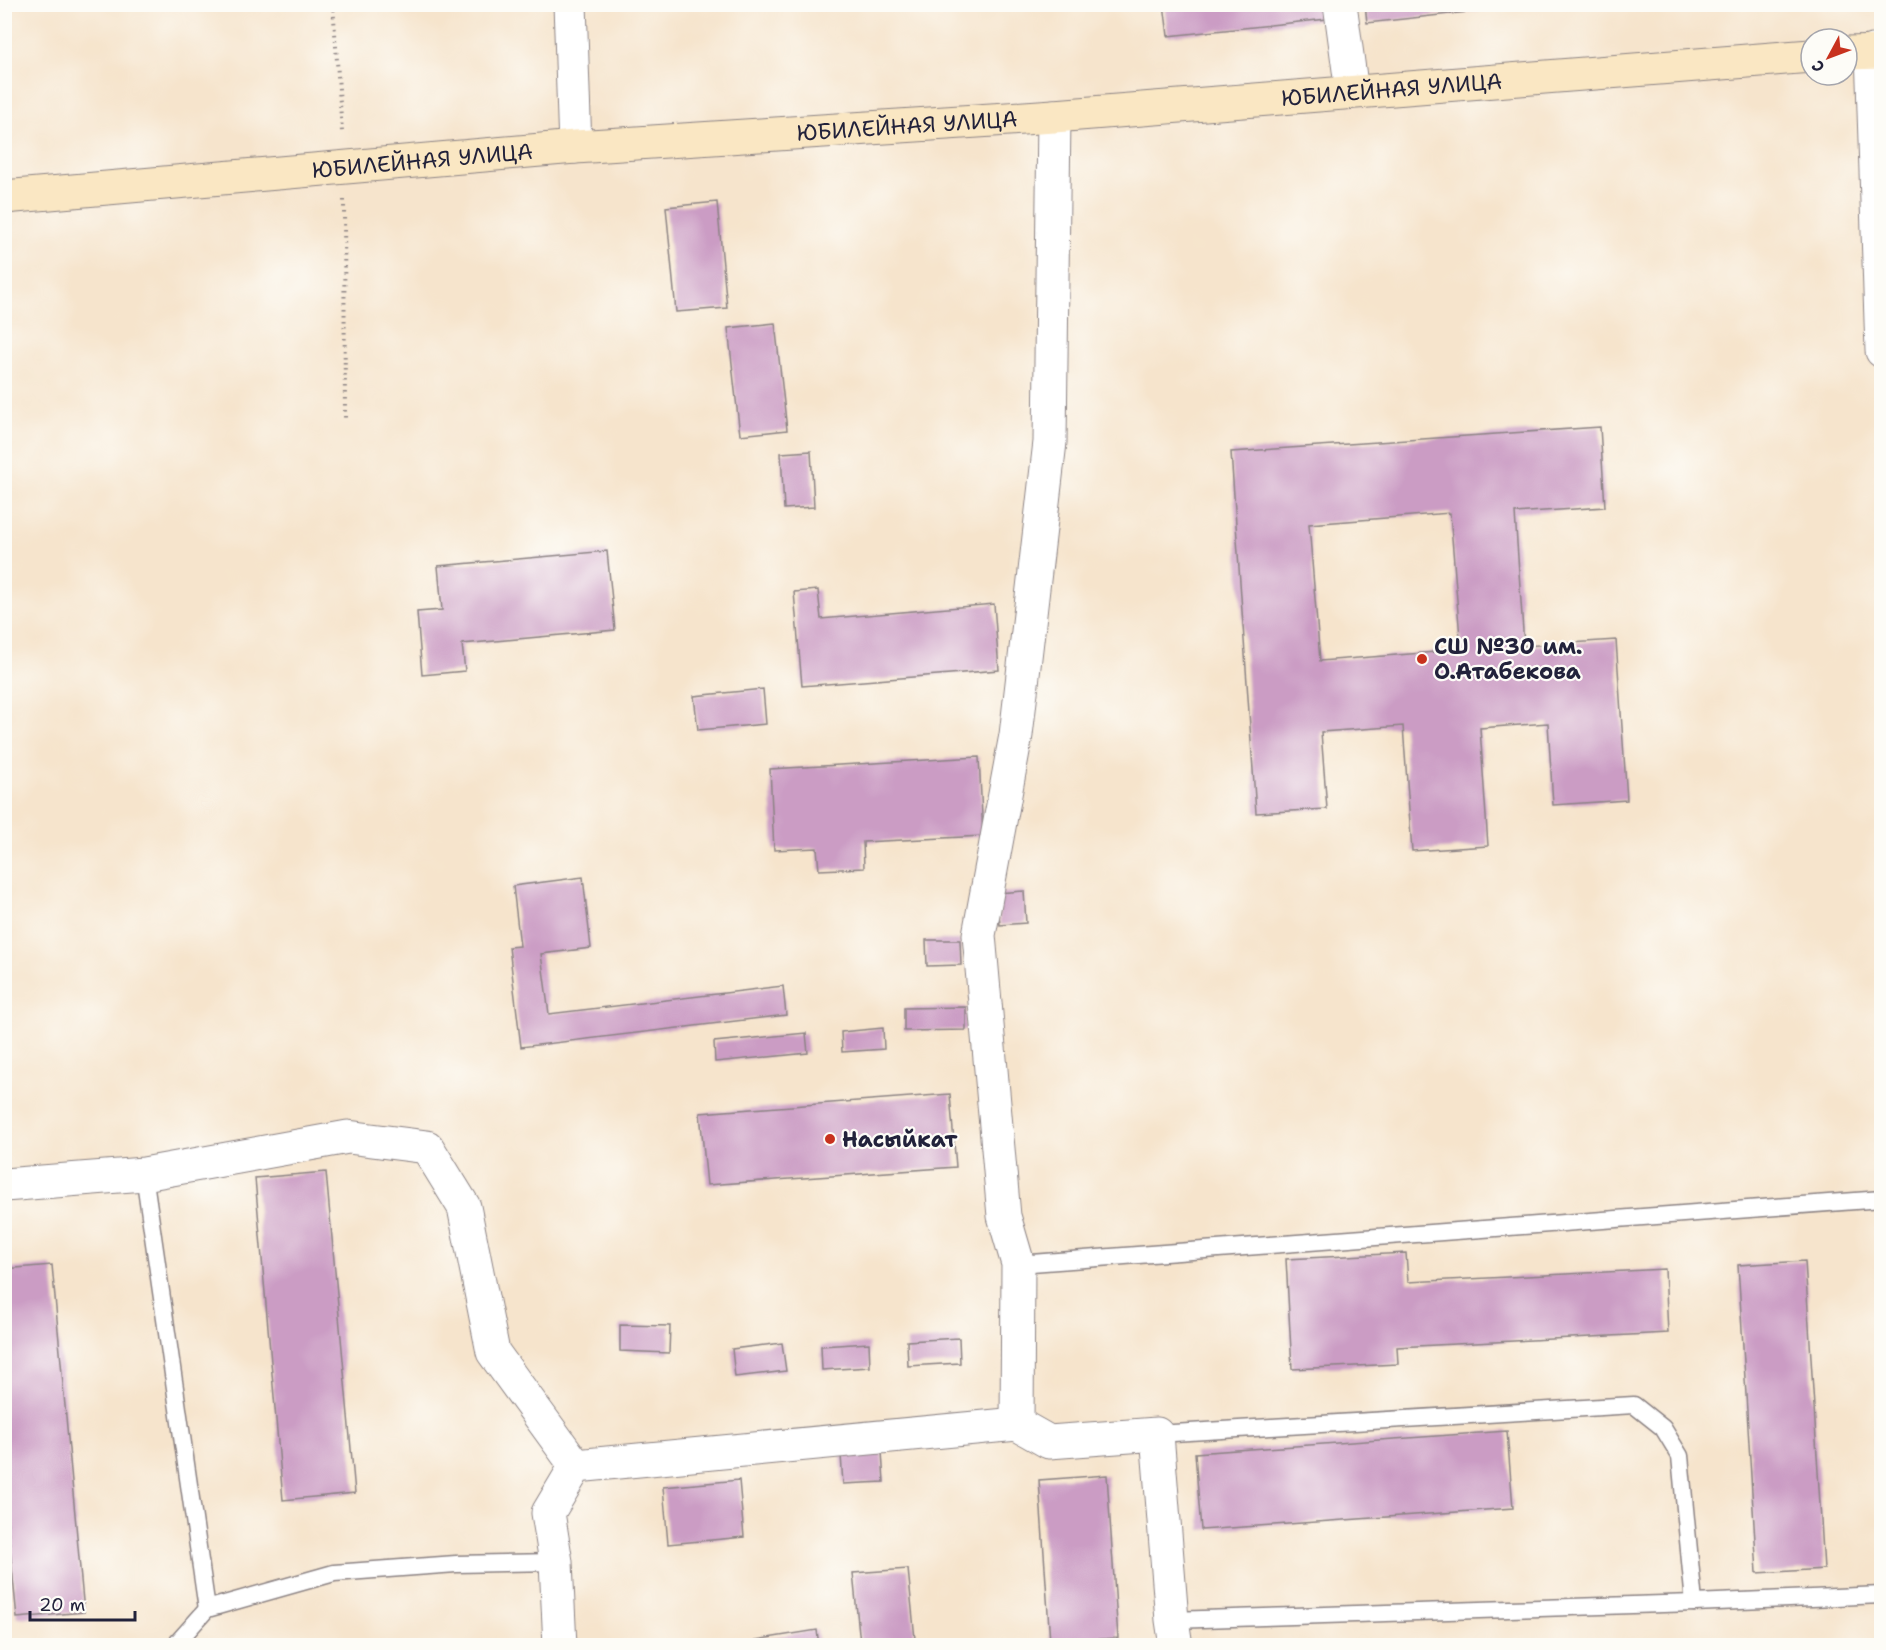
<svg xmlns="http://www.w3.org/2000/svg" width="1886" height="1650" font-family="'Shantell Sans',sans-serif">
<rect width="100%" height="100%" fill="#fdfcf7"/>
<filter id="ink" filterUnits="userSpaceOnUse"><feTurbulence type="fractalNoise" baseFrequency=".0167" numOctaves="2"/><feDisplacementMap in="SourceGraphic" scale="12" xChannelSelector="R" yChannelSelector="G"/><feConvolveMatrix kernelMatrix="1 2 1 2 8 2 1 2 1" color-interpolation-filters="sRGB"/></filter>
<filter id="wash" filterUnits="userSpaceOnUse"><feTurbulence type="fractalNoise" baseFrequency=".008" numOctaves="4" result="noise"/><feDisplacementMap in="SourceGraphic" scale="24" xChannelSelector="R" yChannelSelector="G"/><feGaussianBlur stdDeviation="1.35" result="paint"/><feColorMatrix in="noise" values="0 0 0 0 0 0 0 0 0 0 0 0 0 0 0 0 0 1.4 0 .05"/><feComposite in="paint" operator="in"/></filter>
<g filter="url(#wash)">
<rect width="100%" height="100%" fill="#f6e4cc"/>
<g id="blocks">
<g fill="#cb9cc4" fill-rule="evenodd">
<path d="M1164,4H1325L1327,19L1168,36Z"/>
<path d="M1365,4H1523V6L1367,23Z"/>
<path d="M717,202L727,308L676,312L666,207Z"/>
<path d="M775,323L787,430L740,435L728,328Z"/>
<path d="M1600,427L1605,507L1515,513L1524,646L1616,640L1627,800L1553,805L1548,723L1480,728L1488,846L1412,851L1403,726L1321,732L1327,809L1256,813L1231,452ZM1450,513L1461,650L1320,661L1309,524Z"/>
<path d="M811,451L814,507L784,509L781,453Z"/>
<path d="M607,551L615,630L462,644L465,671L422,675L417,612L442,610L438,566Z"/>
<path d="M818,590L821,619L994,604L999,670L802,686L794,592Z"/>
<path d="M763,689L766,724L698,730L694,696Z"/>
<path d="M979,757L983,836L863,842L864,868L819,870L817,848L774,850L770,769Z"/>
<path d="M583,877L591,948L541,954L549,1014L783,986L786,1015L521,1047L509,947L520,946L513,886Z"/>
<path d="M1024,891L1026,923L1000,925L997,893Z"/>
<path d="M926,940H960L961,965L927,966Z"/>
<path d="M966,1007V1030L904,1031V1008Z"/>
<path d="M883,1028L884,1049L842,1052L841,1032Z"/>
<path d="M806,1033L808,1053L715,1062L714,1042Z"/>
<path d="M950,1094L956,1167L707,1185L700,1113Z"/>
<path d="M326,1172L355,1493L283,1500L255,1178Z"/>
<path d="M1406,1253L1408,1282L1665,1269L1668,1333L1397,1347L1398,1364L1292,1369L1286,1259Z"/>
<path d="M1805,1261L1824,1569L1757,1573L1738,1265Z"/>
<path d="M52,1265L84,1612L17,1618L4,1488V1269Z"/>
<path d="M620,1325L670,1326L669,1353L620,1351Z"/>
<path d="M959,1338L960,1363L908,1366L907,1341Z"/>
<path d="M782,1343L786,1371L735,1377L732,1349Z"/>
<path d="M869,1343L870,1367L822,1370L821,1346Z"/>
<path d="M1507,1431L1513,1508L1201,1530L1195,1453Z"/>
<path d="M882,1452L884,1482L843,1484L841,1455Z"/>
<path d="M1107,1475L1118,1638L1050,1642L1039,1480Z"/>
<path d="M739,1480L744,1537L668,1544L663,1487Z"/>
<path d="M908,1569L915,1639L860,1643L853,1573Z"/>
<path d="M817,1630L819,1646H756L755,1640Z"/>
</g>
</g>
</g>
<g filter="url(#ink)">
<use href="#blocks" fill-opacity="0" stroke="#8c8384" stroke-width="1.5"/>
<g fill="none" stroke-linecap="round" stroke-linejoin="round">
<defs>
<g id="service">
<path d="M144,1174L207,1609"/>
<path d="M1018,1264L1882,1199"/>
<path d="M1157,1434L1634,1405L1663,1428L1680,1456L1694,1603"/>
<path d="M1172,1620L1694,1603L1882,1595"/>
<path d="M174,1646L207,1609L334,1573L456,1564L556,1562"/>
</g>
<g id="minor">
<path d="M570,4L575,147"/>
<path d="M1340,4L1352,92"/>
<path d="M1054,116L1050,442L1016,735L979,935L1004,1216L1018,1264L1017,1424L1049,1442L1157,1434L1172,1620L1176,1646"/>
<path d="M4,1185L144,1174L348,1137L427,1147L464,1207L493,1352L576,1466"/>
<path d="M560,1646L556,1562L548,1513L576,1466L1017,1424"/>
</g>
<path id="tertiary" d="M1872,51L1882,351"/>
<g id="secondary">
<path d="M1847,53L1882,52"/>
<path id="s1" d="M4,197L575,147L1054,116L1811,56"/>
</g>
</defs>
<use href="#service" stroke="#8c8384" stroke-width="19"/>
<use href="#minor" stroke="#8c8384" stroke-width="35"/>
<use href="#tertiary" stroke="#8c8384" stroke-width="35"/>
<use href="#secondary" stroke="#8c8384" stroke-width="35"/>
<g stroke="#8c8384" stroke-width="4" stroke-dasharray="1.5 4.5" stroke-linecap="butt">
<path d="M333,4L342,132"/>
<path d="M344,200L345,418"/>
</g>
<use href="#service" stroke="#fff" stroke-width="16"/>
<use href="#minor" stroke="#fff" stroke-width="33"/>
<use href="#tertiary" stroke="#fff" stroke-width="33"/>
<use href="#secondary" stroke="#fae7c3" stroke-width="33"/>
</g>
</g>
<g fill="#c8321e" stroke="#fdfcf7" stroke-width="2">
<circle cx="1422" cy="659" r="6"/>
<circle cx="830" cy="1139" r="6"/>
</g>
<g text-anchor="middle" stroke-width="4.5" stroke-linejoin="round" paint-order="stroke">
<g font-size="22" fill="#22223b" stroke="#fdfcf7">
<text dy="8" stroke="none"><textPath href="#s1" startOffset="1392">ЮБИЛЕЙНАЯ УЛИЦА</textPath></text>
<text dy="8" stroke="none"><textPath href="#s1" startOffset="906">ЮБИЛЕЙНАЯ УЛИЦА</textPath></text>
<text dy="8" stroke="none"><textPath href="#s1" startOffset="420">ЮБИЛЕЙНАЯ УЛИЦА</textPath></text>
</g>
<g font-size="22" font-weight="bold" fill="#22223b" stroke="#fdfcf7" text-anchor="start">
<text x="1434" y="654">СШ №30 им.<tspan x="1434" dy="25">О.Атабекова</tspan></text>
<text x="842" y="1147">Насыйкат</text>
</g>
</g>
<rect width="1886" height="1650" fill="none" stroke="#fdfcf7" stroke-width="24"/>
<g transform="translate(1829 57) rotate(229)"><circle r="28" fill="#fdfcf7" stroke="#a5a5ac" stroke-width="1.5"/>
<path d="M0-4.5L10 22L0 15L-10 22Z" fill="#c8321e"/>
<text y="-9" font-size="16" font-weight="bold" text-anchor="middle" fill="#22223b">С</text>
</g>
<path d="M30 1611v9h105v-9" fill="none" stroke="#22223b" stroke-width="3"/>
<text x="39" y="1611" font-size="18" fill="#22223b" stroke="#fdfcf7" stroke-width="4.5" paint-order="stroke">20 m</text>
</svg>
